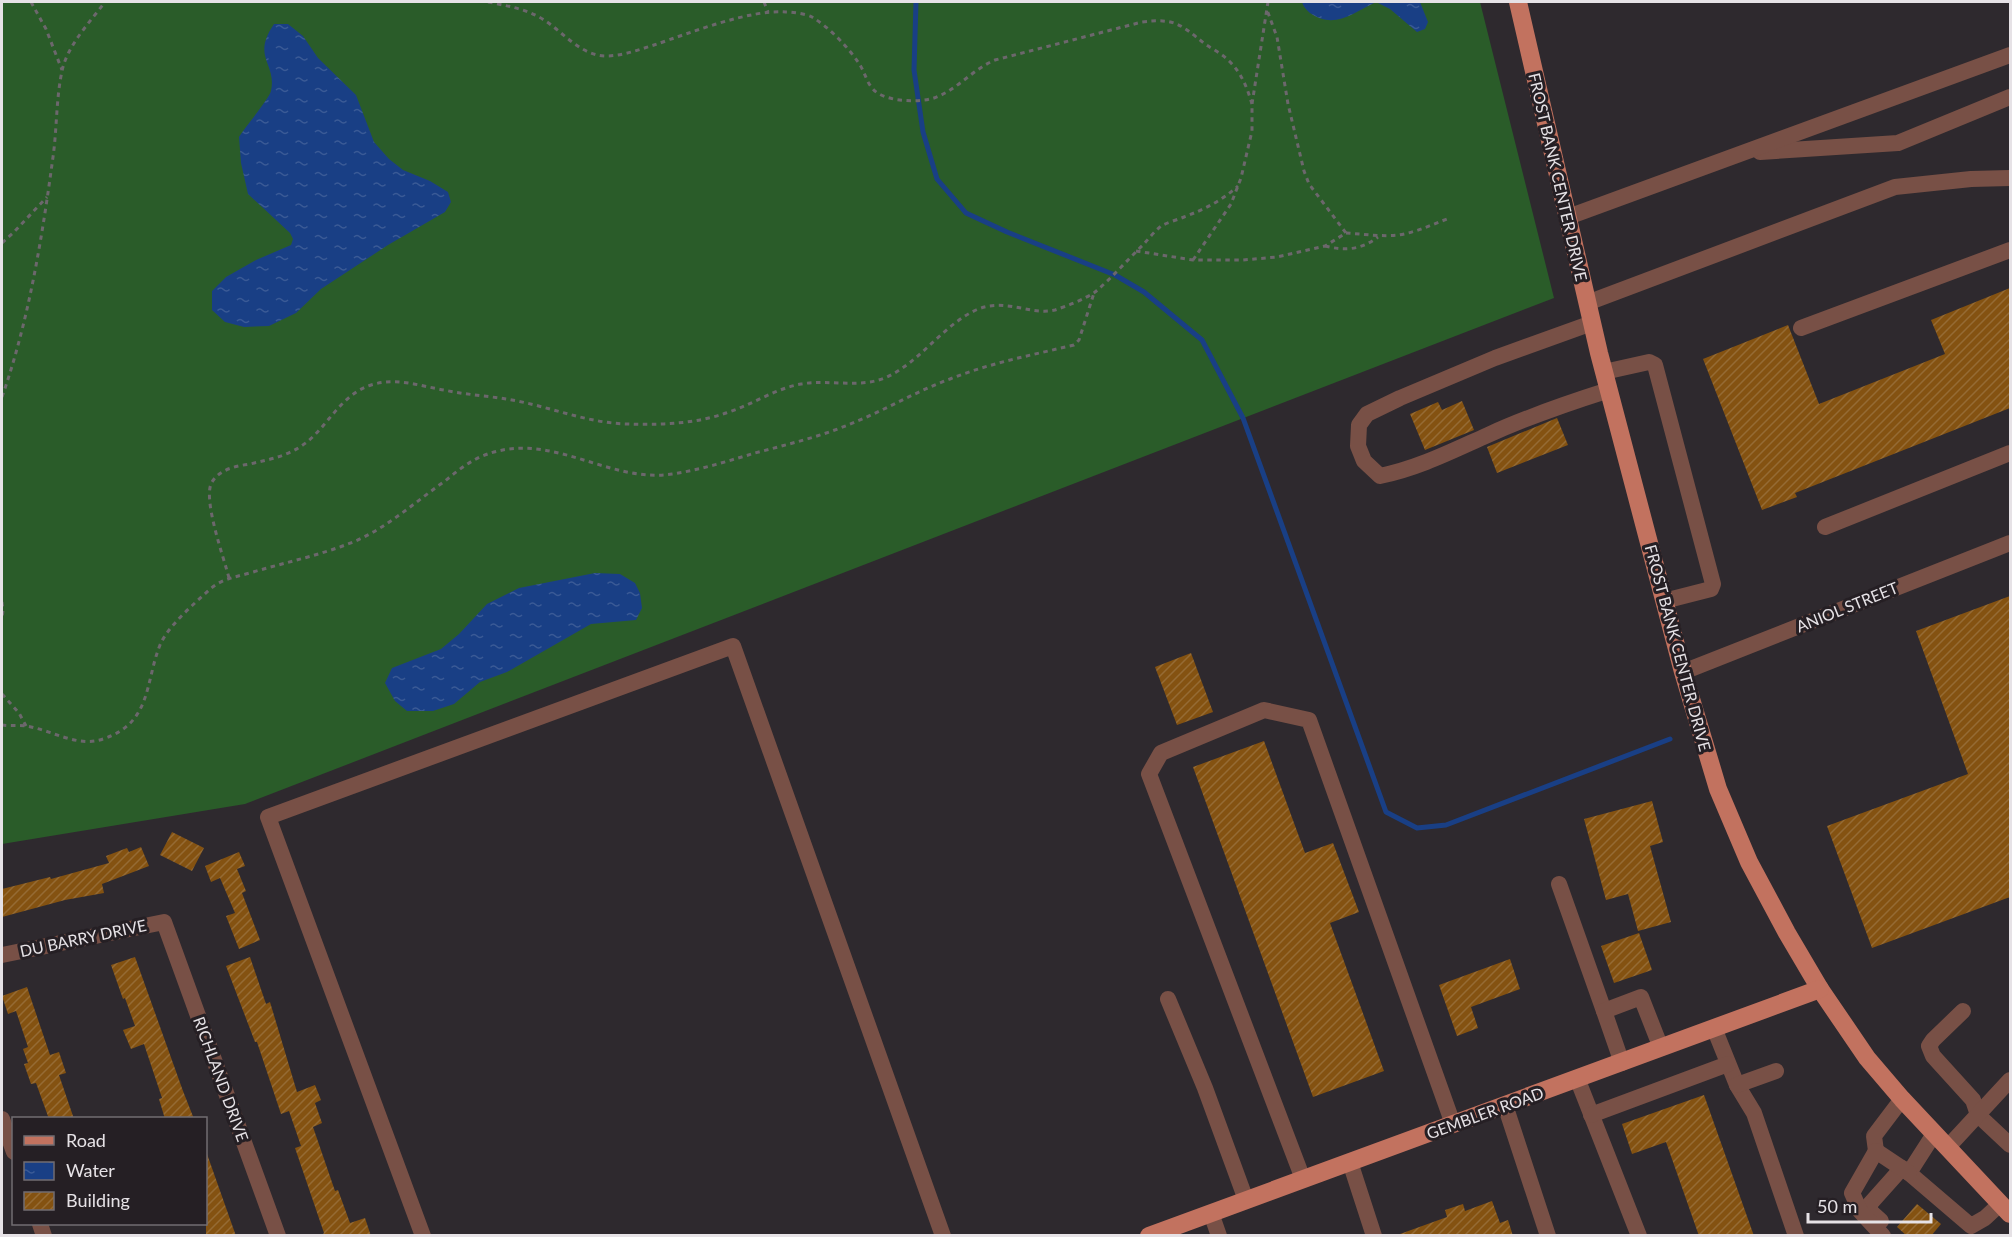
<svg xmlns="http://www.w3.org/2000/svg" width="2012" height="1237" font-family="Lato,sans-serif">
<defs>
<pattern id="water-ripples" width="26" height="14" patternUnits="userSpaceOnUse" patternTransform="scale(1.5)"><rect width="26" height="14" fill="#193f85"/><path d="M2 4q2-2 4 0t4 0M15 11q2-2 4 0t4 0" fill="none" stroke="#3a5a96"/></pattern>
<pattern id="building-hatch" width="6" height="6" patternUnits="userSpaceOnUse" patternTransform="scale(1.5)"><rect width="6" height="6" fill="#845211"/><path d="M-1 1l2-2M0 6l6-6M5 7l2-2" fill="none" stroke="#956b34"/></pattern>
</defs>
<rect width="100%" height="100%" fill="#2e292e"/>
<path fill="#2a5c29" d="M2,2H1480L1554,298L245,804L2,844Z"/>
<g fill="url(#water-ripples)">
<path d="M1302,2H1420L1428,22L1425,29L1417,32L1390,9L1376,2C1353,13 1334,30 1310,13C1306,9 1304,8 1302,2Z"/>
<path d="M274,24H288L303,36L318,58L356,95L374,142L389,159L403,170L430,181L448,192L451,202L445,212L388,245L321,289L296,313L269,326L244,327L225,322L212,310V291L226,277L256,260L291,245L293,239L290,233L248,194L241,163L239,137C245,127 269,99 271,91C277,63 251,58 274,24Z"/>
<path d="M595,573L620,574L635,583L640,593L642,608L636,620L591,624L507,672L480,682L454,704L433,711H407L395,701L385,683L392,668L441,649L459,634L487,604L519,588Z"/>
</g>
<g fill="none" stroke-linecap="round" stroke-linejoin="round">
<path stroke="#193f85" stroke-width="5" d="M916,2L914,70L923,132L937,179L966,213L1007,232L1115,275L1144,292L1202,340L1243,418L1386,812L1417,828L1446,825L1670,739"/>
</g>
<g fill="url(#building-hatch)">
<path d="M2010,288V408L1795,493L1797,497L1762,510L1703,359L1788,325L1819,404L1945,354L1931,320Z"/>
<path d="M1462,401L1474,430L1425,450L1410,414L1438,402L1442,410Z"/>
<path d="M1557,418L1568,445L1497,473L1487,447Z"/>
<path d="M2010,596V897L1872,948L1827,826L1968,774L1916,631Z"/>
<path d="M1191,653L1213,712L1177,725L1155,667Z"/>
<path d="M1264,741L1305,853L1333,843L1359,912L1330,923L1384,1071L1313,1097L1193,767Z"/>
<path d="M1652,801L1663,842L1650,846L1671,922L1638,931L1628,894L1606,900L1584,819Z"/>
<path d="M172,832L204,848L192,871L160,855Z"/>
<path d="M141,847L149,866L102,884L104,893L65,900L2,917V889L50,877L51,879L109,863L106,856L127,848L129,852Z"/>
<path d="M239,852L245,866L237,869L246,891L242,893L260,940L239,949L226,916L235,913L220,878L211,882L205,866Z"/>
<path d="M1639,933L1652,970L1614,983L1601,946Z"/>
<path d="M135,957L183,1091L194,1119H165L159,1099L162,1098L144,1044L131,1049L123,1030L135,1026L125,998L123,999L111,965Z"/>
<path d="M250,957L266,1004L270,1002L297,1092L315,1085L321,1100L315,1103L322,1123L313,1127L335,1191L338,1190L350,1223L365,1218L371,1236H321L324,1233L295,1148L301,1146L289,1111L281,1114L257,1042H255L226,966Z"/>
<path d="M1510,959L1520,989L1471,1007L1478,1028L1457,1036L1439,985Z"/>
<path d="M27,987L50,1055L59,1052L66,1073L59,1075L74,1119H49L36,1083L31,1084L24,1064L28,1063L23,1049L28,1047L16,1011L8,1014L2,996Z"/>
<path d="M1704,1095L1754,1236H1699L1666,1142L1632,1154L1622,1124Z"/>
<path d="M206,1154H207L236,1236H206Z"/>
<path d="M1492,1201L1500,1223L1508,1220L1513,1236H1400V1234L1447,1217L1445,1210L1463,1204L1465,1211Z"/>
<path d="M1917,1204L1941,1224L1931,1236H1907L1897,1227Z"/>
</g>
<g fill="none" stroke-linecap="round" stroke-linejoin="round">
<g stroke="#6c676c" stroke-width="3" stroke-dasharray="4.5 4.5" stroke-linecap="butt">
<path d="M31,2L46,29L62,70"/>
<path d="M488,2C508,6 527,9 544,20C563,32 581,56 606,56C622,56 638,50 654,45C690,33 750,9 786,12C793,12 806,14 812,17C830,28 849,48 860,65C865,73 867,83 873,89C884,102 919,103 934,98C957,90 973,69 995,60L1142,22C1175,18 1180,24 1205,44C1212,49 1221,53 1228,60C1241,72 1247,87 1252,104"/>
<path d="M764,2L768,12"/>
<path d="M1346,233C1364,234 1382,237 1399,235C1417,232 1433,224 1450,218"/>
<path d="M2,243L13,233L47,197"/>
<path d="M1325,246C1345,251 1361,250 1378,237"/>
<path d="M1136,251L1193,260H1243L1277,257L1325,246L1346,233L1309,184L1304,171L1288,104L1277,37L1267,10"/>
<path d="M1193,260L1231,204L1241,178L1252,131V104L1268,2"/>
<path d="M2,397C29,320 42,238 53,157C57,129 56,99 62,71C67,46 90,22 105,2"/>
<path d="M229,578C224,558 202,498 212,482C220,469 236,466 250,464C271,459 289,456 307,442C329,424 342,394 371,385C396,377 420,386 444,390C467,395 490,396 512,400C551,407 587,423 627,424C660,425 695,424 726,413C752,405 774,389 801,384C828,379 861,389 887,377C921,361 942,326 976,310C1005,297 1031,316 1055,310C1067,306 1085,299 1095,292C1112,278 1128,259 1144,244C1149,238 1155,231 1161,226C1168,222 1177,220 1184,217C1205,209 1221,201 1238,186"/>
<path d="M2,602L3,610L2,619"/>
<path d="M2,694L19,713L26,726"/>
<path d="M2,725C9,726 18,725 26,726C52,730 77,748 103,739C152,723 145,682 160,645C168,626 194,604 209,590C222,578 237,577 253,572C287,562 321,555 353,542C387,528 415,502 445,481C456,472 467,463 480,457C549,427 606,484 672,474C700,470 728,461 755,453C789,444 823,436 855,422C887,409 917,391 950,379C990,363 1032,355 1074,345L1079,340L1094,293"/>
</g>
<g stroke="#785046" stroke-width="16">
<path d="M1760,152L1898,143L2010,97"/>
<path d="M1568,217L2010,55"/>
<path d="M1587,303L1895,187L1971,179L2010,178"/>
<path d="M1592,323L1495,358L1400,398L1367,414L1359,425L1358,446L1364,461L1380,476C1419,468 1452,451 1488,435C1527,417 1568,403 1609,390"/>
<path d="M1801,328L2010,250"/>
<path d="M1604,372L1649,362L1655,365L1713,584L1711,589L1664,601"/>
<path d="M1825,527L2010,453"/>
<path d="M1683,672L2010,543"/>
<path d="M1559,884L1604,1011"/>
<path d="M2,955L164,922L278,1236"/>
<path d="M1168,999L1205,1088L1246,1200"/>
<path d="M1963,1011L1933,1040L1929,1046L1933,1056L1973,1100L1978,1115L2010,1145"/>
<path d="M1714,1028L1737,1085L1754,1113L1796,1236"/>
<path d="M1622,1063L1604,1011L1641,997L1661,1048"/>
<path d="M1577,1078L1639,1236"/>
<path d="M1737,1085L1776,1071"/>
<path d="M1505,1105L1548,1236"/>
<path d="M1591,1115L1728,1064"/>
<path d="M2,1119L14,1152"/>
<path d="M1934,1134L1909,1173L1971,1226L1985,1218L2000,1204"/>
<path d="M1947,1148L2010,1080"/>
<path d="M1876,1151L1874,1136L1902,1099"/>
<path d="M1350,1162L1374,1236"/>
<path d="M1303,1179L1149,774L1161,753L1264,710L1309,720L1453,1124"/>
<path d="M1211,1213L1219,1236"/>
<path d="M1881,1221L1871,1212L1869,1205L1902,1168"/>
<path d="M40,1224L44,1236"/>
<path d="M423,1236L268,817L733,646L943,1236"/>
<path d="M1883,1236L1860,1211L1852,1193L1876,1151L1909,1173"/>
</g>
<g stroke="#c2725f" stroke-width="18">
<path d="M1518,2L1599,353L1683,672L1718,789L1749,862L1787,933L1820,989L1867,1058L1902,1099L2010,1214"/>
<path d="M1149,1236L1820,989"/>
</g>
</g>
<g text-anchor="middle" stroke-width="6" stroke-linejoin="round" paint-order="stroke">
<g font-size="16" fill="#e6e2e6" stroke="#251f24">
<text transform="translate(1558 177) rotate(77)" y="6">FROST BANK CENTER DRIVE</text>
<text transform="translate(1847 607) rotate(-22)" y="6">ANIOL STREET</text>
<text transform="translate(1678 648) rotate(75)" y="6">FROST BANK CENTER DRIVE</text>
<text transform="translate(83 938) rotate(-12)" y="6">DU BARRY DRIVE</text>
<text transform="translate(221 1079) rotate(70)" y="6">RICHLAND DRIVE</text>
<text transform="translate(1485 1113) rotate(-20)" y="6">GEMBLER ROAD</text>
</g>
</g>
<rect width="2012" height="1237" fill="none" stroke="#e6e2e6" stroke-width="6"/>
<rect x="12" y="1117" width="195" height="108" fill="#251f24" stroke="#726d72" stroke-width="1.5"/>
<rect x="24" y="1136" width="30" height="9" fill="#c2725f" stroke="#726d72" stroke-width="1.5"/>
<text x="66" y="1147" font-size="18" fill="#e6e2e6">Road</text>
<rect x="24" y="1162" width="30" height="18" fill="url(#water-ripples)" stroke="#726d72" stroke-width="1.5"/>
<text x="66" y="1177" font-size="18" fill="#e6e2e6">Water</text>
<rect x="24" y="1192" width="30" height="18" fill="url(#building-hatch)" stroke="#726d72" stroke-width="1.5"/>
<text x="66" y="1207" font-size="18" fill="#e6e2e6">Building</text>
<path d="M1808 1213v9h123v-9" fill="none" stroke="#e6e2e6" stroke-width="3"/>
<text x="1817" y="1213" font-size="18" fill="#e6e2e6" stroke="#251f24" stroke-width="4.5" paint-order="stroke">50 m</text>
</svg>
